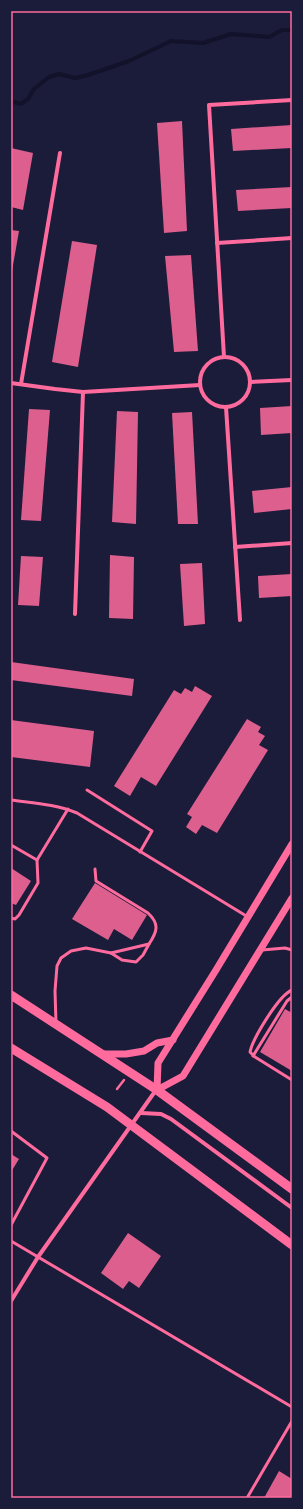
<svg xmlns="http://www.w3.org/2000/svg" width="303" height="1509" font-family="Signika,sans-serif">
<rect width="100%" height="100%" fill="#1b1b3a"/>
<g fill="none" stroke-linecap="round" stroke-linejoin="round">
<path stroke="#12122b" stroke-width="4" d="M11,101L21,104L28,99L34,89L49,77L59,74L75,78L88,75L129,61L171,41L203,43L231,34L269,37L282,30H292"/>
</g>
<g fill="#dd5f8e">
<path d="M182,121L187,231L164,233L157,123Z"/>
<path d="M292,125V148L233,151L231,129Z"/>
<path d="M11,148L33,153L23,210L11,207Z"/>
<path d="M292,187V208L238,211L236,190Z"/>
<path d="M11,230L19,231L12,271H11Z"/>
<path d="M72,241L97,245L78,367L52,362Z"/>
<path d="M191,255L198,351L174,352L165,256Z"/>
<path d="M292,406V433L261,435L260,408Z"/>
<path d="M29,409L50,410L41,521L21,520Z"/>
<path d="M117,411L138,412L136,524L112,522Z"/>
<path d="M192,412L198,524H178L172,413Z"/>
<path d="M292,487V509L254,513L252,491Z"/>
<path d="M110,555L134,557L133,619L109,618Z"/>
<path d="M21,556L43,557L39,606L18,605Z"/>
<path d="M202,563L205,624L184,626L180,564Z"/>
<path d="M292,574V596L259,598L258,576Z"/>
<path d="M11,662L134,679L132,696L11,680Z"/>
<path d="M195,686L212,696L156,786L141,777L130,796L114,786L174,690L181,694L185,688L192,692Z"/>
<path d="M247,719L261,727L258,732L265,736L259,745L268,750L217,833L202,825L196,834L186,827L192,817L187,814Z"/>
<path d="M11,720L94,731L90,767L11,757Z"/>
<path d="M11,868L31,881L16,905L11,903Z"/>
<path d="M95,883L147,915L132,940L114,929L108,940L72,919Z"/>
<path d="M285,1009L292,1013V1071L260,1052Z"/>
<path d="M11,1154L19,1159L11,1172Z"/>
<path d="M128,1233L161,1256L139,1288L129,1281L123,1289L101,1273Z"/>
<path d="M279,1471L292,1479V1498H264Z"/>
</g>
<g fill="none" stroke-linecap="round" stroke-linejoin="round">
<path stroke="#ff6b9d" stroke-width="2.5" d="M117,1089L124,1080"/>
<g stroke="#ff6b9d" stroke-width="3">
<path d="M87,790L152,831L140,852"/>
<path d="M11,800C33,803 56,804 77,813L248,917"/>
<path d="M11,845L37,860L38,883L19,915L15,919L11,918"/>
<path d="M37,860L68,809"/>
<path d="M262,950L285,948L292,950"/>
<path d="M111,953L122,960L136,962L143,955L149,944"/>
<path d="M292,990C279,995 253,1038 250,1052L255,1057L292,1080"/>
<path d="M56,1023L55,991L57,966L61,958L71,951L86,948L111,953L149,944C157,932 160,924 148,913L96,881L95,869"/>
<path d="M253,1056L287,1001L292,997"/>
<path d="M11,1131L47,1158L11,1225"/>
<path d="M11,1241L292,1407"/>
<path d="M247,1498L292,1421"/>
</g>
<g stroke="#ff6b9d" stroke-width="4">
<path d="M217,243L292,238"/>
<path d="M224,357L209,105L292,100"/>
<circle cx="225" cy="382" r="25"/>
<path d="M250,382L292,380"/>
<path d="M11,383L55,389L83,392L200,385"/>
<path d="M21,384L60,153"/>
<path d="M226,407L240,620"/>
<path d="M235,547L292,543"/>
<path d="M75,614L83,392"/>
<path d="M141,1113L161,1114L171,1119L292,1208"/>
<path d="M11,1301L38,1257L156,1090"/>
</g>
<g stroke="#ff6b9d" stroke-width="7">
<path d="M292,844L216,970L158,1063L157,1090L183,1076L292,898"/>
<path d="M102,1054H126L144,1051L157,1043L173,1040"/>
</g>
<g stroke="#ff6b9d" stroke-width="9">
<path d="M11,995L157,1090L292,1189"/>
<path d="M11,1048L107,1107L292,1245"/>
</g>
</g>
<rect width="303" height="1509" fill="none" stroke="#1b1b3a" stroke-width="24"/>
<rect x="12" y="12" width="279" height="1485" fill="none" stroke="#ff6b9d" stroke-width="1.5"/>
</svg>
